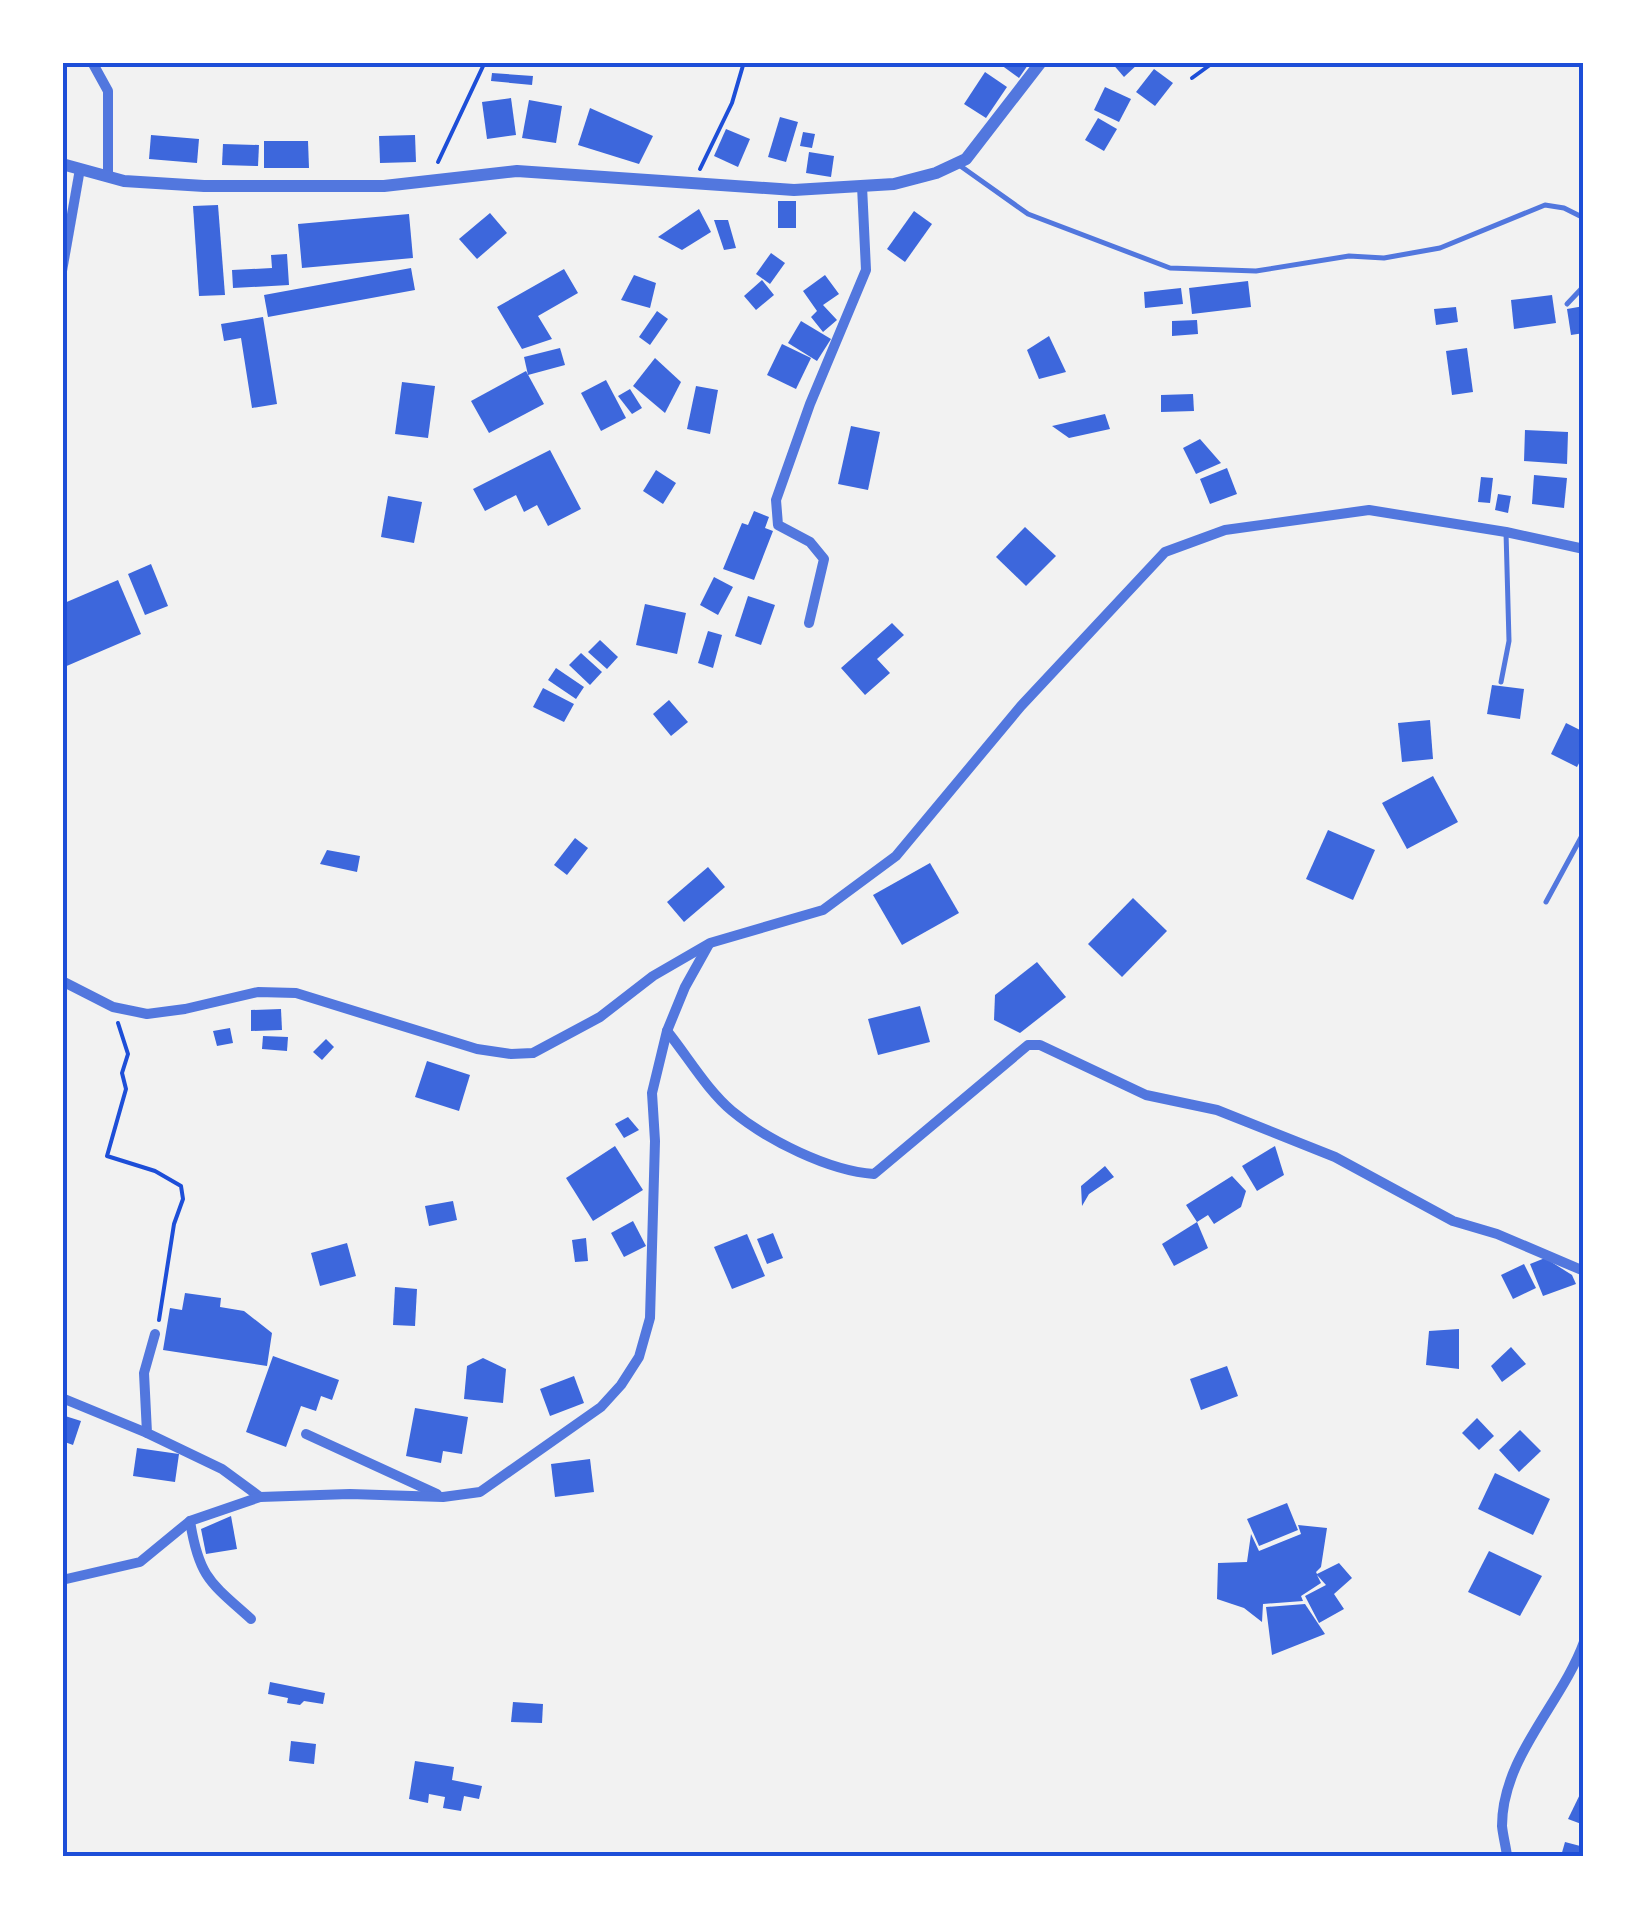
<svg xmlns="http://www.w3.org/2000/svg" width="1646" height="1919" font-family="'Source Serif 4',serif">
<rect width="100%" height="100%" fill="#f2f2f2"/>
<g fill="#3d67dc">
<path d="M997,62H1030L1019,78Z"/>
<path d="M1111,62H1140L1124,77Z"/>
<path d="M1154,69L1173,83L1155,106L1136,92Z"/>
<path d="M985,72L1007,87L986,118L964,104Z"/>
<path d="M492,73L533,76L532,85L491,81Z"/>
<path d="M1105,87L1131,99L1119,122L1094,110Z"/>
<path d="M511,98L516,135L487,139L482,102Z"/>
<path d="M529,100L562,106L556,143L522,138Z"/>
<path d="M590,108L653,136L639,164L578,145Z"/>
<path d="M780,117L798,122L786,162L768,157Z"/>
<path d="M1098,118L1117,129L1104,151L1085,140Z"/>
<path d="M726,129L750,139L738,167L714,156Z"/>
<path d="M803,132L815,134L812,148L800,146Z"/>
<path d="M151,135L199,139L197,163L149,159Z"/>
<path d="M415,135L416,162L380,163L379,136Z"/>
<path d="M264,141H308L309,168H264Z"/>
<path d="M223,144L259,145L258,166L222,165Z"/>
<path d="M809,152L834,156L831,177L806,173Z"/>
<rect x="778" y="201" width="18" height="27"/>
<path d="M218,205L225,295L199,296L193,206Z"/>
<path d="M699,209L711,232L682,250L658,237Z"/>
<path d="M914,211L932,224L905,262L887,249Z"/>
<path d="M490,213L507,233L477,259L459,239Z"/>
<path d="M409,214L413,258L302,268L298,224Z"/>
<path d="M714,220H728L736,248L724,250Z"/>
<path d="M771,253L785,263L770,284L756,274Z"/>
<path d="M287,254L289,285L233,288L232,270L272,268L271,255Z"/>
<path d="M411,268L415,290L268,317L264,295Z"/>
<path d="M564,269L578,293L538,316L552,339L522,349L497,307Z"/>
<path d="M634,275L656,283L650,308L621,300Z"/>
<path d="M825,275L839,294L823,305L837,320L823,332L811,317L817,311L803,291Z"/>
<path d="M762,280L774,295L756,310L744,296Z"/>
<path d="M1248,281L1251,307L1192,314L1189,288Z"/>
<path d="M1181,288L1183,304L1145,308L1144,292Z"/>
<path d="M1552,295L1556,323L1514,329L1511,300Z"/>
<path d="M1584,306V333L1571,335L1567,309Z"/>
<path d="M1456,307L1458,322L1436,325L1434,309Z"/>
<path d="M657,311L668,319L650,345L639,337Z"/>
<path d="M263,317L277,404L252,408L241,338L224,341L221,324Z"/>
<path d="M1197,320L1198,334L1172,336V321Z"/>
<path d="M801,321L831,339L817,361L788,343Z"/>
<path d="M1049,336L1066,372L1039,379L1027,350Z"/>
<path d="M782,344L811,358L796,389L767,375Z"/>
<path d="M560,348L565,365L528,375L524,357Z"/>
<path d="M1467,348L1473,392L1452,395L1446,351Z"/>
<path d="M655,358L681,382L665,413L633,386Z"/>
<path d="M526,371L544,404L489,433L471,401Z"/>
<path d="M606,380L626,418L601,431L581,393Z"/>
<path d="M402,382L435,386L428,438L395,434Z"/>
<path d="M696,386L718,390L710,434L687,429Z"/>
<path d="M630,389L642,408L632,414L618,396Z"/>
<path d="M1193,394L1194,411L1161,412V395Z"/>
<path d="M1105,414L1110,429L1069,438L1052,426Z"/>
<path d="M851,426L880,432L868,490L838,484Z"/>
<path d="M1525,430L1568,432L1567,464L1524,461Z"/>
<path d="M1200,439L1221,463L1196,474L1183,448Z"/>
<path d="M550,450L581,509L548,526L537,505L524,512L516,495L485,511L473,489Z"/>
<path d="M1227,468L1237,494L1210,504L1200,479Z"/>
<path d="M656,470L676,483L663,504L643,491Z"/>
<path d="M1534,475L1567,478L1564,508L1532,504Z"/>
<path d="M1481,477L1493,478L1490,503L1478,502Z"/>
<path d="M1498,494L1511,496L1508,513L1495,510Z"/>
<path d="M388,496L422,502L414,543L381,537Z"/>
<path d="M754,511L769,517L765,528L773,531L754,580L723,569L742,523L748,525Z"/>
<path d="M1025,527L1056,556L1026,586L996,557Z"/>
<path d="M151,564L168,606L145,615L128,574Z"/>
<path d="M714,577L733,587L718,615L700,605Z"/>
<path d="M118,580L141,634L62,668V604Z"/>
<path d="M748,596L775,605L761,645L735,636Z"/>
<path d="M645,604L686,613L677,654L636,645Z"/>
<path d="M892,623L904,635L877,659L890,673L865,695L841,668Z"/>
<path d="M708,631L722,635L713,668L698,663Z"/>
<path d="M600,640L618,657L607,669L588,652Z"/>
<path d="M581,653L602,672L590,685L569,665Z"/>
<path d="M556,668L584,687L576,699L548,680Z"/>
<path d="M1492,685L1524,689L1520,719L1487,714Z"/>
<path d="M543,688L574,704L564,722L533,707Z"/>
<path d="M669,700L688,722L671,736L653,714Z"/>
<path d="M1430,720L1433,759L1402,762L1398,723Z"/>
<path d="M1566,723L1584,732V754L1577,767L1551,754Z"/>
<path d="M1433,776L1458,822L1407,849L1382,803Z"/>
<path d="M1328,830L1375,850L1353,900L1306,879Z"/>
<path d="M575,838L588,848L567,875L554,865Z"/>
<path d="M327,850L360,856L357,872L320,864Z"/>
<path d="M930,863L959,913L902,945L873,895Z"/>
<path d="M708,867L725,887L684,922L667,902Z"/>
<path d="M1133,898L1167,931L1122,977L1088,944Z"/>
<path d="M1037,962L1066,997L1020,1033L994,1020L995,995Z"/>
<path d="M920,1006L930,1042L878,1055L868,1019Z"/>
<path d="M281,1009L282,1030L251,1031V1010Z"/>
<path d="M230,1028L233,1043L217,1046L213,1031Z"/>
<path d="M263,1036L288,1037L287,1051L262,1049Z"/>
<path d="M326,1039L334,1047L322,1060L313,1052Z"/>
<path d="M427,1061L470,1075L459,1111L415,1097Z"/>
<path d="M628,1117L639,1130L624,1138L615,1124Z"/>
<path d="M615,1146L643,1190L593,1221L566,1178Z"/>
<path d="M1275,1146L1284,1175L1257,1191L1242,1166Z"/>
<path d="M1105,1166L1114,1177L1089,1194L1082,1206L1081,1186Z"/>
<path d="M1232,1176L1246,1191L1241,1207L1214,1224L1208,1215L1197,1222L1186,1205Z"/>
<path d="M453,1201L457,1220L429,1226L425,1206Z"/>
<path d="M633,1221L646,1246L624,1257L611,1233Z"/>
<path d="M1197,1222L1208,1248L1174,1266L1162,1244Z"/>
<path d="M773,1233L783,1258L767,1264L757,1239Z"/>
<path d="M747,1234L765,1276L732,1289L714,1247Z"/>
<path d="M586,1238L588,1261L575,1262L572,1240Z"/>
<path d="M347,1243L356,1276L320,1286L311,1253Z"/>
<path d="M1545,1258L1572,1275L1576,1284L1543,1296L1530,1264Z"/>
<path d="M1524,1264L1536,1288L1513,1299L1501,1275Z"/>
<path d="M395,1287L417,1289L415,1326L393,1325Z"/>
<path d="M185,1293L221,1298L220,1307L244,1311L272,1333L267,1366L163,1350L170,1308L182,1310Z"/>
<path d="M1459,1329V1369L1426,1365L1429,1331Z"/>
<path d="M1511,1347L1526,1364L1502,1382L1491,1366Z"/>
<path d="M273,1356L339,1380L332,1400L321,1396L316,1411L301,1406L286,1447L246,1432Z"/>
<path d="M483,1358L506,1369L503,1403L464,1399L467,1366Z"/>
<path d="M1227,1366L1238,1396L1201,1410L1190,1379Z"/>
<path d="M574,1376L584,1403L550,1416L540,1389Z"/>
<path d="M415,1408L468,1417L462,1454L443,1451L441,1463L406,1456Z"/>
<path d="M62,1415L81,1421L73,1445L62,1441Z"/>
<path d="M1477,1418L1494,1436L1479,1450L1462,1433Z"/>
<path d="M1520,1430L1541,1451L1519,1472L1499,1450Z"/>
<path d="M137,1448L179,1454L175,1482L133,1476Z"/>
<path d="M590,1459L594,1492L555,1497L551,1464Z"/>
<path d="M1495,1473L1550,1499L1533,1535L1478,1509Z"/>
<path d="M1287,1503L1298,1530L1259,1546L1247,1519Z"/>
<path d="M231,1516L237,1549L206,1554L201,1529Z"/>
<path d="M1298,1525L1327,1528L1321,1567L1316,1572L1317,1574L1339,1563L1352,1578L1334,1594L1344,1609L1319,1623L1305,1596L1326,1585L1317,1575L1321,1583L1301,1596L1303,1601L1263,1604L1262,1622L1244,1608L1217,1599L1218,1563L1247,1562L1251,1534L1259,1551L1301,1534Z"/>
<path d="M1489,1551L1542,1576L1520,1616L1468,1592Z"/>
<path d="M1305,1604L1325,1634L1272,1655L1266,1607Z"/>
<path d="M270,1682L325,1693L323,1704L304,1701L300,1705L287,1703L288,1698L268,1694Z"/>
<path d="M513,1702L543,1704L542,1723L511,1722Z"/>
<path d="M291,1741L316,1744L314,1764L289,1761Z"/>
<path d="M415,1761L454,1767L452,1780L482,1786L479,1799L464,1796L461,1811L443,1808L445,1797L429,1794L428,1803L409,1799Z"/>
<path d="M1584,1786V1825L1568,1819Z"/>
<path d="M1565,1842L1584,1847V1856H1561Z"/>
</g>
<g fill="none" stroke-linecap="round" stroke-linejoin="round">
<g stroke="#1d4ed8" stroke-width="4">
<path d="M1192,78L1214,62"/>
<path d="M438,162L485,62"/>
<path d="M700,169L732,103L744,62"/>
<path d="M118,1023L128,1054L122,1073L126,1089L107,1156L155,1171L181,1186L183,1199L174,1224L159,1320"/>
</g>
<g stroke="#5277de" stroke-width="5">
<path d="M959,165L1028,214L1170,268L1256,271L1349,256L1384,258L1440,248L1545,205L1564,208L1584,218"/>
<path d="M1567,304L1584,286"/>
<path d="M1501,682L1509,641L1506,532"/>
<path d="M1546,902L1584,832"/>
</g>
<g stroke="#5277de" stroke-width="10">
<path d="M92,62L108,91V176"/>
<path d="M62,271L80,169"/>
<path d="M809,623L824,559L810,542L778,525L776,500L810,404L866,270L862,186"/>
<path d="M62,981L113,1007L147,1014L185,1009L258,992L296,993L477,1049L511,1054L533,1053L600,1017L653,976L710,943L823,910L896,856L1021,706L1165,552L1225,530L1369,510L1506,532L1584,549"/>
<path d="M667,1031C688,1057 707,1090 732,1111C767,1140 829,1171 874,1174L1028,1045H1040L1146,1095L1217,1110L1335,1157L1453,1221L1497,1234L1584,1271"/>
<path d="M155,1334L144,1373L147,1433L222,1469L260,1497"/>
<path d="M62,1398L147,1433"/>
<path d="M306,1434L437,1494"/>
<path d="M190,1521C199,1578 211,1583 251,1619"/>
<path d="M62,1580L140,1562L190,1521L260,1497L350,1494L443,1497L480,1492L601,1407L621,1385L639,1357L650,1318L655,1141L652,1093L667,1031L685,987L709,944"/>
<path d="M1507,1856C1506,1847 1503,1836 1502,1826C1502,1757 1562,1703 1584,1642"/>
</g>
<path stroke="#5277de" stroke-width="12" d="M62,164L124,181L204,186H384L517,171L794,190L894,184L936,173L966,159L1041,62"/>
</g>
<rect width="1646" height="1919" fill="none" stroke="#ffffff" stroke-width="130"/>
<rect x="65" y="65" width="1516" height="1789" fill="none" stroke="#1d4ed8" stroke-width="4"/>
</svg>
